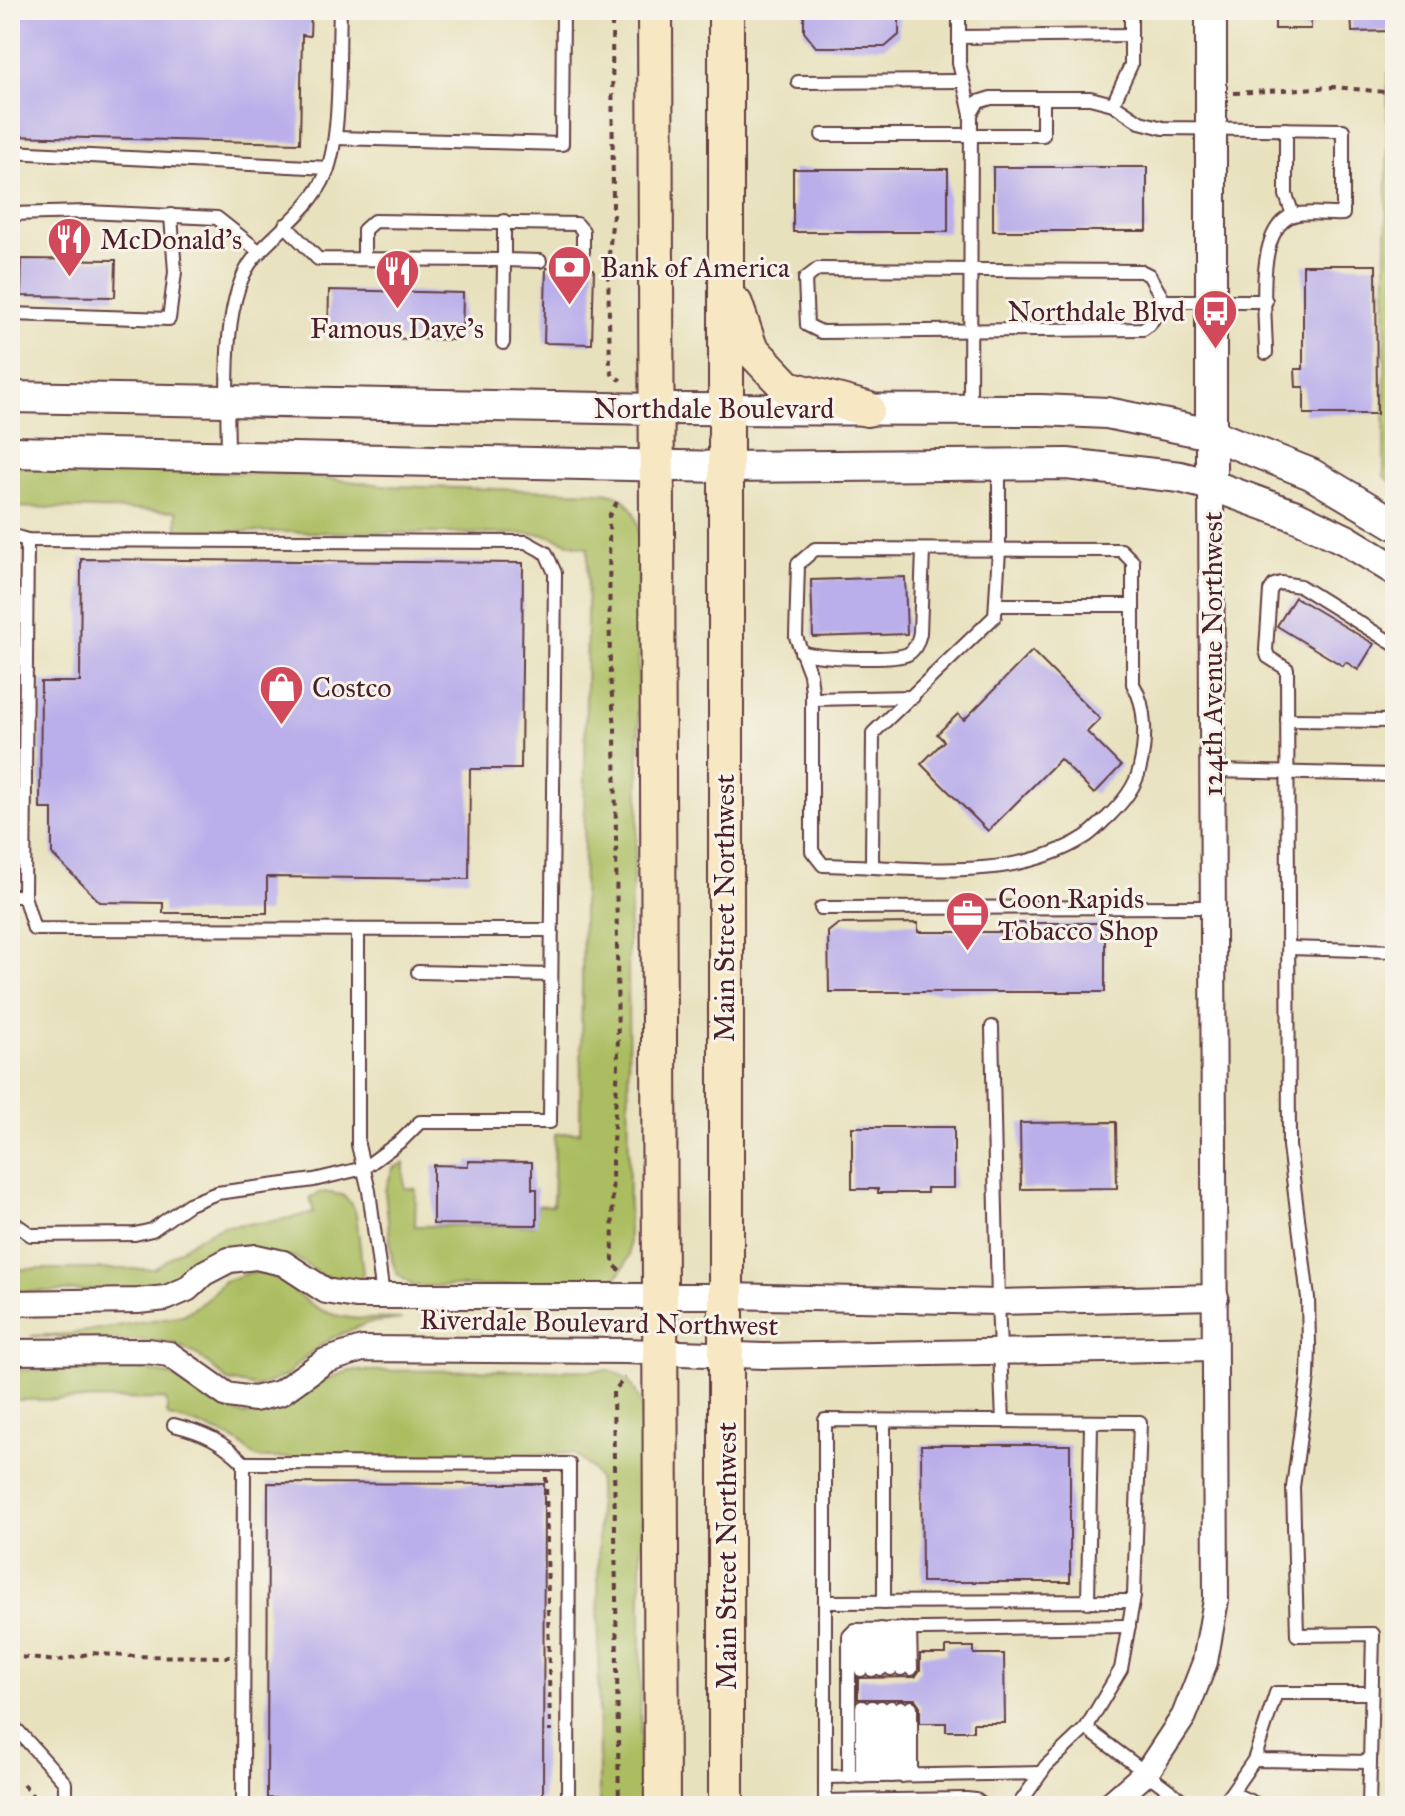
<svg xmlns="http://www.w3.org/2000/svg" width="1405" height="1816" font-family="'IM FELL Great Primer',serif">
<rect width="100%" height="100%" fill="#f7f3e8"/>
<filter id="ink" filterUnits="userSpaceOnUse"><feTurbulence type="fractalNoise" baseFrequency=".0125" numOctaves="2"/><feDisplacementMap in="SourceGraphic" scale="16" xChannelSelector="R" yChannelSelector="G"/><feConvolveMatrix kernelMatrix="1 2 1 2 8 2 1 2 1" color-interpolation-filters="sRGB"/></filter>
<filter id="wash" filterUnits="userSpaceOnUse"><feTurbulence type="fractalNoise" baseFrequency=".006" numOctaves="4" result="noise"/><feDisplacementMap in="SourceGraphic" scale="32" xChannelSelector="R" yChannelSelector="G"/><feGaussianBlur stdDeviation="1.8" result="paint"/><feColorMatrix in="noise" values="0 0 0 0 0 0 0 0 0 0 0 0 0 0 0 0 0 1.4 0 .05"/><feComposite in="paint" operator="in"/></filter>
<g filter="url(#wash)">
<rect width="100%" height="100%" fill="#e8e1bd"/>
<g fill="#abbd61" stroke="#7a6e46" stroke-width="2">
<path d="M1388,73H1395V486L1384,476Z"/>
<path d="M10,466L289,474L391,486L601,492C622,493 634,506 638,526L639,807L628,938L629,1255C624,1270 617,1279 603,1286H413L397,1274L392,1260L385,1191L393,1168L404,1163V1188L416,1189L415,1226L535,1225L537,1206L553,1205L555,1134L580,1132L588,547C569,547 557,535 538,534L177,531V511L10,507Z"/>
<path d="M323,1192L342,1195L352,1204L356,1214L363,1273L357,1284L336,1285L293,1256L177,1283L165,1289L10,1292V1269H154L197,1238L223,1226L269,1222L314,1213L310,1197Z"/>
<path d="M251,1272C289,1276 292,1295 321,1310C346,1322 376,1318 402,1319L367,1323L332,1338L308,1354L286,1376L257,1387L228,1381L198,1355L171,1342L31,1336L69,1334L183,1315L206,1300L224,1281Z"/>
<path d="M142,1369L177,1377L201,1398L243,1415L273,1412L288,1407L327,1379L349,1371L609,1370C629,1376 638,1390 642,1410L640,1806H599L598,1479L592,1469L573,1453L490,1458H259C249,1455 247,1447 238,1442C217,1431 191,1422 169,1417L167,1414V1401L164,1399L10,1400V1370Z"/>
</g>
<g id="blocks">
<g fill="#baafea">
<path d="M10,10H311L310,36L302,35L300,143L10,136Z"/>
<path d="M804,10H899V35L885,47H816L804,32Z"/>
<rect x="1275" y="10" width="36" height="19"/>
<path d="M1351,10H1392L1393,31L1352,32Z"/>
<rect x="993" y="167" width="154" height="64"/>
<rect x="793" y="169" width="155" height="63"/>
<path d="M22,259L116,260L115,297L21,296Z"/>
<path d="M1303,265H1376L1377,414H1304V387H1296L1295,369H1303Z"/>
<path d="M546,268L594,269L592,344L544,343Z"/>
<path d="M329,290L463,293L462,340L328,337Z"/>
<path d="M81,559L523,563L521,769H470L469,879L267,877V913H163V903L100,902L52,854V809H40L41,682H80Z"/>
<path d="M905,577L907,634L813,637L811,580Z"/>
<path d="M1295,597L1374,644L1358,670L1346,662L1343,666L1277,626Z"/>
<path d="M1032,651L1100,719L1087,732L1121,766L1094,794L1060,759L988,831L921,764L944,741L937,734L958,714L964,720Z"/>
<path d="M918,923V932H1016V923H1105V992H829L828,932L838,924Z"/>
<path d="M1116,1122L1117,1188L1021,1189L1020,1123Z"/>
<path d="M852,1127H954V1188H927V1193H878V1189H852Z"/>
<path d="M468,1161L532,1162V1189H537V1225L433,1224V1165L468,1166Z"/>
<path d="M921,1445H1070V1582H922Z"/>
<path d="M268,1483L544,1484L543,1799L267,1798Z"/>
<path d="M946,1647H974V1654H1004L1005,1723H973V1731H946V1723H920V1706L915,1699H858V1678L915,1677L920,1670V1654H946Z"/>
</g>
</g>
</g>
<g filter="url(#ink)">
<use href="#blocks" fill-opacity="0" stroke="#623c41" stroke-width="2"/>
<g fill="none" stroke-linecap="round" stroke-linejoin="round">
<defs>
<g id="service">
<path d="M959,10V63L971,114"/>
<path d="M959,37L1131,35"/>
<path d="M798,82L963,81"/>
<path d="M1113,104L1131,65V10"/>
<path d="M1286,129V195L1293,215"/>
<path d="M822,135H1043V98"/>
<path d="M335,138L562,144L563,10"/>
<path d="M10,152L328,168"/>
<path d="M10,214L87,212L217,218L260,252"/>
<path d="M504,221V260L540,261"/>
<path d="M285,225L318,259L504,260L503,343"/>
<path d="M364,259V230L374,221L577,224L583,231V252L573,261"/>
<path d="M1164,301L1149,275L1141,271L818,269L805,279L807,325L821,332L1143,329L1150,324L1164,301H1266"/>
<path d="M10,314L169,319L175,272L171,215"/>
<path d="M970,409L971,114L978,102L991,98H1090L1113,104L1140,122L1163,128L1343,130V214C1329,215 1308,211 1294,215C1253,227 1266,319 1266,353"/>
<path d="M228,456C228,401 219,301 254,258C277,231 312,208 326,174C342,134 338,56 340,10"/>
<path d="M10,535L27,540L526,542L546,553L555,573L550,1122H420L402,1140L364,1168L314,1180L217,1193L189,1204L152,1230L135,1234L31,1235L10,1220"/>
<path d="M815,549L1121,550L1133,562V684C1147,707 1146,742 1140,767C1136,787 1122,803 1108,817C1101,823 1093,832 1085,837C1009,885 908,866 823,865L812,851V692L810,674L796,637L798,564Z"/>
<path d="M996,605H1133"/>
<path d="M801,652C818,658 893,661 908,654C916,649 918,641 920,633L923,550"/>
<path d="M812,699L913,697"/>
<path d="M1287,720L1395,721"/>
<path d="M1212,771L1395,775"/>
<path d="M872,865L873,733L995,616L999,550V465"/>
<path d="M10,896H24L34,929L551,930"/>
<path d="M24,896L27,540"/>
<path d="M821,908L1213,907"/>
<path d="M358,930V1145L369,1191L383,1296"/>
<path d="M1289,948L1395,951"/>
<path d="M418,972L551,975"/>
<path d="M992,1027L998,1302L1003,1421"/>
<path d="M884,1421V1602"/>
<path d="M174,1425C205,1433 221,1440 244,1463L243,1806"/>
<path d="M244,1463L569,1464L568,1806"/>
<path d="M825,1602L1133,1601"/>
<path d="M1088,1602L1091,1422"/>
<path d="M881,1629V1669"/>
<path d="M890,1629L891,1669"/>
<path d="M901,1629V1669"/>
<path d="M910,1629L911,1669"/>
<path d="M861,1630V1670"/>
<path d="M872,1630V1670"/>
<path d="M862,1707V1777"/>
<path d="M872,1707L873,1776"/>
<path d="M881,1707L882,1776"/>
<path d="M891,1707V1776"/>
<path d="M901,1707L902,1776"/>
<path d="M911,1707V1775"/>
<path d="M10,1722L65,1783V1806"/>
<path d="M1086,1728L1190,1806"/>
<path d="M1254,1760L1370,1762"/>
<path d="M825,1777L1041,1773"/>
<path d="M849,1777V1636L855,1630L1129,1626"/>
<path d="M1232,1793L1261,1806"/>
<path d="M825,1801L966,1799L976,1800L984,1806"/>
<path d="M825,1806V1420L1140,1422L1134,1596L1121,1669L1086,1728L1046,1766L1018,1806"/>
<path d="M1222,1806L1254,1760L1276,1693H1371"/>
<path d="M1369,1806L1373,1634L1297,1635L1293,1487L1308,1377L1309,1345L1308,1298L1289,1146L1287,669L1268,657L1266,650L1270,591L1274,585L1281,583L1300,586L1395,645"/>
</g>
<g id="minor">
<path d="M10,1303L138,1301L166,1298L187,1289L204,1273L229,1260L256,1257L283,1263L326,1291L356,1296H724L998,1302L1216,1297"/>
<path d="M10,1352L147,1351L169,1354L227,1395L254,1399L280,1393L325,1361L362,1349L625,1351L764,1356L1214,1348"/>
<path d="M1108,1806L1147,1772L1184,1716L1205,1662L1216,1600L1211,485"/>
</g>
<g id="tertiary">
<path d="M1211,10V485"/>
<path d="M10,397L655,409L1041,410L1107,413L1211,434L1311,474L1395,524"/>
<path d="M10,452L725,467L1067,464L1180,477L1211,485L1296,516L1346,540L1395,570"/>
</g>
<g id="secondary">
<path d="M655,10L662,1806"/>
<path d="M735,304L750,348L788,388L867,409"/>
<path d="M726,1806V10"/>
</g>
</defs>
<use href="#service" stroke="#623c41" stroke-width="16"/>
<use href="#minor" stroke="#623c41" stroke-width="28"/>
<use href="#tertiary" stroke="#623c41" stroke-width="34"/>
<use href="#secondary" stroke="#623c41" stroke-width="38"/>
<g stroke="#623c41" stroke-width="4" stroke-dasharray="6 6" stroke-linecap="butt">
<path d="M612,10L613,214L608,265L610,369L613,376L621,380"/>
<path d="M1234,93L1334,87L1395,93"/>
<path d="M617,502L609,516L610,676L615,727L618,1065L612,1158L613,1264L623,1273"/>
<path d="M546,1477L550,1732"/>
<path d="M10,1656L57,1661L92,1653L125,1656L230,1657"/>
<path d="M23,1784L41,1806"/>
<path d="M259,1803L308,1806"/>
<path d="M619,1806L613,1392L625,1378"/>
</g>
<use href="#service" stroke="#fff" stroke-width="12"/>
<use href="#minor" stroke="#fff" stroke-width="24"/>
<use href="#tertiary" stroke="#fff" stroke-width="30"/>
<use href="#secondary" stroke="#f7e8c3" stroke-width="34"/>
</g>
</g>
<defs>
<symbol id="restaurant-pin" viewBox="-11 -11 22 30"><path d="M0 17L-7.5 6A9.5 9.5 0 1 1 7.5 6Z" fill="#d1495b" stroke="#f7f3e8"/><path d="M-5-6h1v4h1v-4h1v4h1v-4h1v5L-1.5 .5V6h-2V.5L-5-1ZM5-6V6H3V1.5H1.5Q1.5-4 5-6Z" fill="#fff"/></symbol>
<symbol id="bank-pin" viewBox="-11 -11 22 30"><path d="M0 17L-7.5 6A9.5 9.5 0 1 1 7.5 6Z" fill="#d1495b" stroke="#f7f3e8"/><path d="M-6-4H6V4H-6ZM0-2.3a2.3 2.3 0 1 0 0 4.6a2.3 2.3 0 1 0 0-4.6Z" fill="#fff"/></symbol>
<symbol id="bus-pin" viewBox="-11 -11 22 30"><path d="M0 17L-7.5 6A9.5 9.5 0 1 1 7.5 6Z" fill="#d1495b" stroke="#f7f3e8"/><path d="M-5-6H5V4H4V6H2V4H-2V6H-4V4H-5ZM-3.5-4V0h7V-4ZM-3.5 1.2v1.5H-2V1.2ZM2 1.2v1.5H3.5V1.2Z" fill="#fff"/></symbol>
<symbol id="shop-pin" viewBox="-11 -11 22 30"><path d="M0 17L-7.5 6A9.5 9.5 0 1 1 7.5 6Z" fill="#d1495b" stroke="#f7f3e8"/><path d="M-5-2.5h2.3a2.7 3.5 0 0 1 5.4 0H5L5.5 6h-11ZM-1.5-2.5h3a1.5 2.3 0 0 0-3 0Z" fill="#fff"/></symbol>
<symbol id="office-pin" viewBox="-11 -11 22 30"><path d="M0 17L-7.5 6A9.5 9.5 0 1 1 7.5 6Z" fill="#d1495b" stroke="#f7f3e8"/><path d="M-6-3h4V-5.5h4V-3h4V5H-6ZM-1-4.5V-3h2v-1.5ZM-6 0V1H6V0Z" fill="#fff"/></symbol>
</defs>
<g fill-rule="evenodd">
<use href="#restaurant-pin" x="44" y="214" width="51" height="69"/>
<use href="#bank-pin" x="544" y="242" width="51" height="69"/>
<use href="#restaurant-pin" x="372" y="246" width="51" height="69"/>
<use href="#bus-pin" x="1190" y="286" width="51" height="69"/>
<use href="#shop-pin" x="256" y="662" width="51" height="69"/>
<use href="#office-pin" x="942" y="888" width="51" height="69"/>
</g>
<g text-anchor="middle" stroke-width="6" stroke-linejoin="round" paint-order="stroke">
<g font-size="28" fill="#4a1f2b" stroke="#f7f3e8" text-anchor="start">
<text x="100" y="249">McDonald's</text>
<text x="600" y="277">Bank of America</text>
<text x="1185" y="321" text-anchor="end">Northdale Blvd</text>
<text x="397" y="338" text-anchor="middle">Famous Dave's</text>
<text x="312" y="697">Costco</text>
<text x="998" y="908">Coon Rapids<tspan x="998" dy="32">Tobacco Shop</tspan></text>
</g>
<g font-size="28" fill="#4a1f2b" stroke="#f7f3e8">
<text x="714" y="418">Northdale Boulevard</text>
<text transform="translate(1212 654) rotate(-90)" y="10">124th Avenue Northwest</text>
<text transform="translate(724 908) rotate(-90)" y="10">Main Street Northwest</text>
<text transform="translate(599 1322) rotate(1)" y="10">Riverdale Boulevard Northwest</text>
<text transform="translate(726 1556) rotate(-90)" y="10">Main Street Northwest</text>
</g>
</g>
<rect width="1405" height="1816" fill="none" stroke="#f7f3e8" stroke-width="40"/>
</svg>
